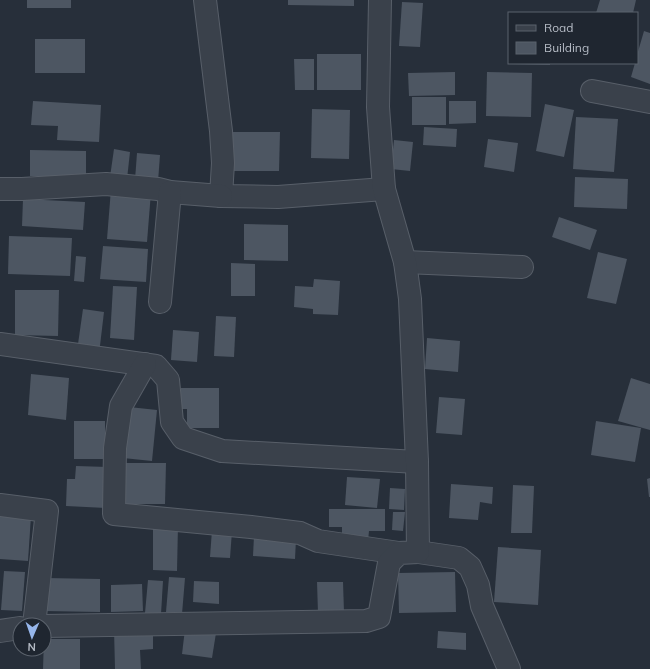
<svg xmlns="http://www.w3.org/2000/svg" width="650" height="669" font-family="Mulish,sans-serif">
<rect width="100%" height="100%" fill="#272f3a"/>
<g fill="#4d5662">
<rect x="27" y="0" width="44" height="8"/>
<path d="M288,0H354V6L288,5Z"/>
<path d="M600,0H636L633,13H596Z"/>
<path d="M402,2L423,3L420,47L399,46Z"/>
<path d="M644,31L650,33V84L631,77L635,63H637V55Z"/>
<rect x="35" y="39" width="50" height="34"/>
<rect x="317" y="54" width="44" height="36"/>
<path d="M294,59H314V90H295Z"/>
<path d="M511,63H550V65L511,64Z"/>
<path d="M455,72V95L409,96L408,73Z"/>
<path d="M487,72L532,73L531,117L486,116Z"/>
<rect x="412" y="97" width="34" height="28"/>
<path d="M33,101L101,105L99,142L57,140L58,126L31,125Z"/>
<path d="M449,101H476V123L449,124Z"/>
<path d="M545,104L574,110L564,157L536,151Z"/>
<path d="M312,109L350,110L349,159L311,158Z"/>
<path d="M576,117L618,119L614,172L573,169Z"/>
<path d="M424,127L457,129L456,147L423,145Z"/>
<path d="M233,132H280L279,171H233Z"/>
<path d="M488,139L518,143L514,172L484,167Z"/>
<path d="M394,140L413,142L410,171L391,169Z"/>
<path d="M114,149L130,152L127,179L110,177Z"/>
<path d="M30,150L86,151V177L30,176Z"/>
<path d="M137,153L160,155L158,182L135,180Z"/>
<path d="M575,177L628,179L627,209L574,207Z"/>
<path d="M111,189L151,192L147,242L107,239Z"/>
<path d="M23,199L85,202L83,230L22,226Z"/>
<path d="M559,217L597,230L590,250L552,237Z"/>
<path d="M244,224L288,225V261L244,260Z"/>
<path d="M9,236L72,238L70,276L8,274Z"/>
<path d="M103,246L148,249L146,282L100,279Z"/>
<path d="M598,252L627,259L616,304L587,298Z"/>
<path d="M76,256L86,257L84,282L74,281Z"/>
<path d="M231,263L255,264V296H231Z"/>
<path d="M314,279L340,281L338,315L313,314V309L294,307L295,286L313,287Z"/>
<path d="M113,286L137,287L134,340L110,338Z"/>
<path d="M15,290H59L58,336L15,335Z"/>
<path d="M83,309L104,312L99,354L77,351Z"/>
<path d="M216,316L236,317L234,357L214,356Z"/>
<path d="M173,330L199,332L197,362L171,360Z"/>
<path d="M427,338L460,341L458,372L425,369Z"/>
<path d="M31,374L69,378L66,420L28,415Z"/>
<path d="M631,378L650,384V430L618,421Z"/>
<path d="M181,388H219V428H187V409H181Z"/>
<path d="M439,397L465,399L462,435L436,433Z"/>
<path d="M129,407L157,410L152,461L123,458Z"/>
<rect x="74" y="421" width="31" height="38"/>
<path d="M596,421L641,428L635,462L591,455Z"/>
<path d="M122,463H166L165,504H121Z"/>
<path d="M76,466L108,467L106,508L66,506L67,479H75Z"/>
<path d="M347,477L380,479L377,508L345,505Z"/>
<path d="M650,478V497H649L647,479Z"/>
<path d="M451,484L493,487L492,504L480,502L478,520L449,518Z"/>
<path d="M513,485L534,486L532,533H511Z"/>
<path d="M390,488L405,489L404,510L389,509Z"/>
<path d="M329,509H385V531H369L368,541H342V527H329Z"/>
<path d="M393,512H405L403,531L392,530Z"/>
<path d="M0,514L31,516L28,561L0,559Z"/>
<path d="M153,525H178L177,571L153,570Z"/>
<path d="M212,530L232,531L230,558L210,557Z"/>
<path d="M254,536L296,539L295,559L253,556Z"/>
<path d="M498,547L541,550L538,605L494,602Z"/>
<path d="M4,571L25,572L22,611L1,610Z"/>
<path d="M455,572L456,612L399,613L398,573Z"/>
<path d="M169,577L185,578L182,614L166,612Z"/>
<path d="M45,578L100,579V612L45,611Z"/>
<path d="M148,580L163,581L161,614L145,613Z"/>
<path d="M194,581L219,582V604L193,602Z"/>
<path d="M317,582H343L344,612L318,613Z"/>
<path d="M142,584L143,611L111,612V585Z"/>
<path d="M114,629H153V649L140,650L141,669H115Z"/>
<path d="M185,629L216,633L212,658L182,654Z"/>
<path d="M438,631L466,633V650L437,648Z"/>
<path d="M44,639H80V669H43Z"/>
</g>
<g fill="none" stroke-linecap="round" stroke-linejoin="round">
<defs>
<g id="minor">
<path d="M205,0L221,131L223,163L221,196L278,197L384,189"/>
<path d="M592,91L650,102"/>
<path d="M0,189H22L106,184L158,189L170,192L221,196"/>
<path d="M405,262L522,267"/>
<path d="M160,302L170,192"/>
<path d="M0,344L156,366L168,380L172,422L183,438L222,451L417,462"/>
<path d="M145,364L121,406L115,448L114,514L251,527L300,533L318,541L399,553"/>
<path d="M0,505L47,511L34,625"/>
<path d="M418,552L459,558L470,567L478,585L482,606L509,669"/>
<path d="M44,626L366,621L379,617L389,563L399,553L418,552L417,462L410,299L405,262L384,189L378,107L380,0"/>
<path d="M0,631L20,628"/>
</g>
</defs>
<use href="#minor" stroke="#585f69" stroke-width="24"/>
<use href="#minor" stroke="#3a414b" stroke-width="22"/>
</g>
<rect x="508" y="12" width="130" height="52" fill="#1f2630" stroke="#5b626c"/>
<rect x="516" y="25" width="20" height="6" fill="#3a414b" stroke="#5b626c"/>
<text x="544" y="32" font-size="12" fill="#b6bcc6">Road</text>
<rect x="516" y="42" width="20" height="12" fill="#4d5662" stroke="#5b626c"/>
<text x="544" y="52" font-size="12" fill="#b6bcc6">Building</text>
<g transform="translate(32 637) rotate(182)"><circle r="19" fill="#1f2630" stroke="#5b626c"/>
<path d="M0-3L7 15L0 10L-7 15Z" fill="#96b6eb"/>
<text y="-6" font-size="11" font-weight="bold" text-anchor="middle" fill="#b6bcc6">N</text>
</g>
</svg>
